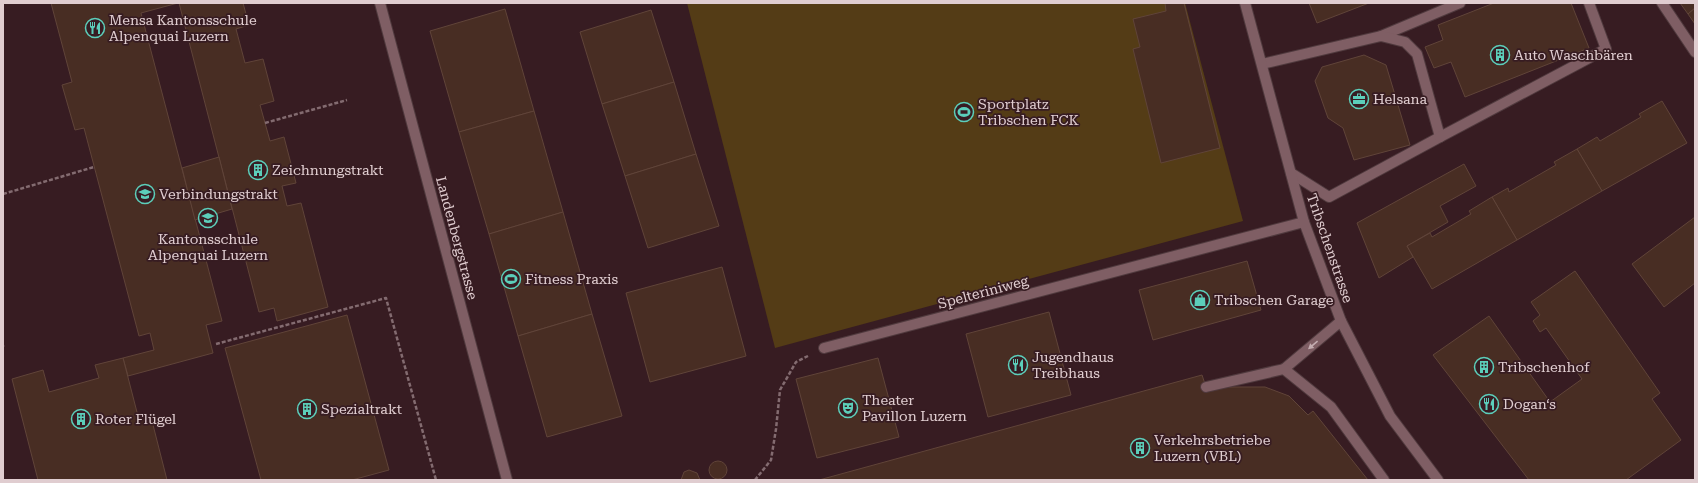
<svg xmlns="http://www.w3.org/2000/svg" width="1698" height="483" font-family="'Roboto Serif',serif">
<rect width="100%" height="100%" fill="#371c22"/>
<path fill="#543c16" d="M687,3H1185L1243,221L775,348Z"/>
<g fill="#482d23" stroke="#604439">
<path d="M51,3H178L141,13L222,321L206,325L213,353L128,376L123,358L154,350L150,333L139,336L84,128L75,130L62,85L72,82Z"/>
<path d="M179,3H243L249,25L236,29L245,63L263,59L274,101L260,105L270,141L284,137L296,183L282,186L287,206L301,203L328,307L277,321L274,308L259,312Z"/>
<path d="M1165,3H1184L1220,148L1161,163L1133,49L1140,47L1133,19L1166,11Z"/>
<path d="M1309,3H1369L1317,23Z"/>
<path d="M1494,3H1571L1589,48L1465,97L1451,62L1434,68L1425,47L1443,40L1438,25Z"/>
<path d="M1680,3H1695V8L1688,14Z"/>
<path d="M1695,8V24L1688,14Z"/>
<path d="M505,9L534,111L459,132L430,31Z"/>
<path d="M651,10L674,82L602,104L580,32Z"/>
<path d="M1364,55L1386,65L1410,145L1354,160L1343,128L1328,118L1315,81L1322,67Z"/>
<path d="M674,82L696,154L625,176L602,104Z"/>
<path d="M1662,101L1687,143L1602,191L1577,149L1597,137L1600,141L1641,117L1639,114Z"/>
<path d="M534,111L563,212L489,234L459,132Z"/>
<path d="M1577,149L1602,191L1517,240L1492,197L1508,188L1509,192L1556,165L1554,162Z"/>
<path d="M696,154L719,226L648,248L625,176Z"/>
<path d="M219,157L232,209L195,220L182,168Z"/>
<path d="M1464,164L1476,186L1440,206L1448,222L1407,246L1413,257L1379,278L1357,223Z"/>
<path d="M1492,197L1517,240L1432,289L1407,246L1430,233L1432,237L1471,214L1469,211Z"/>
<path d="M563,212L592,314L518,336L489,234Z"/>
<path d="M1695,217V283L1664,307L1632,264Z"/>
<path d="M1247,261L1261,310L1153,340L1139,290Z"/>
<path d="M722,267L746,356L650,382L626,293Z"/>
<path d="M1575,271L1660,393L1652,399L1681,440L1626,480H1529L1433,355L1489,316L1550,402L1582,379L1546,328L1540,332L1533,321L1540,315L1531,302Z"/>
<path d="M1049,312L1071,395L988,417L966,334Z"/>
<path d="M592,314L622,416L547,437L518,336Z"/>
<path d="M347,315L389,470L352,480H261L225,348Z"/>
<path d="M123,358L139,420L151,417L167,480H38L12,379L43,370L49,392L99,378L95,365Z"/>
<path d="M878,358L899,437L817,458L796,379Z"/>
<path d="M1202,375L1206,387H1265L1289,396L1308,415L1313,411L1368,480H819Z"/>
<circle cx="718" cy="470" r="9"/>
<path d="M689,470L697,473L700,480H681L684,472Z"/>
</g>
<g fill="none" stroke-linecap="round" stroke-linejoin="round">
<defs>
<g id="lane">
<path d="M1381,36L1460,3"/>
<path d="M1262,64L1381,36L1405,42L1417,54L1440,137L1329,197L1291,173"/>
<path d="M1440,137L1606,49L1589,3"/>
<path d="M824,348L1304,222"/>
<path d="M1284,369L1341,321"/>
<path d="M1206,387L1284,369L1331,407L1384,480"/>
</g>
<g id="street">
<path d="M380,3L507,480"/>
<path d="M1662,3L1695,52"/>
</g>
<path id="secondary" d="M1245,3L1304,222L1341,321L1390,416L1438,480"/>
</defs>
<use href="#lane" stroke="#503a3e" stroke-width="12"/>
<use href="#street" stroke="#503a3e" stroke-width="12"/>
<use href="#secondary" stroke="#503a3e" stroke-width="12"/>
<g stroke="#836b70" stroke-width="2.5" stroke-dasharray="4 2" stroke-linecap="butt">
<path d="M265,123L347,100"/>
<path d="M3,194L94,167"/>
<path d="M216,344L386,298L436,480"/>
<path d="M3,345V347"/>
<path d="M755,480L771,460L776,429L780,390L796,362L808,356"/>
</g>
<use href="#lane" stroke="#7f5e64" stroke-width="10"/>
<use href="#street" stroke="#7f5e64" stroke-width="10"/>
<use href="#secondary" stroke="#7f5e64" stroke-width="10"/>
</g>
<defs><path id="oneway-solid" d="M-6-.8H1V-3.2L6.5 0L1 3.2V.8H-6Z"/></defs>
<use fill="#c3acb0" href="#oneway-solid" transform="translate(1313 345) rotate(140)"/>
<defs>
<symbol id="restaurant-ring" viewBox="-11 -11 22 22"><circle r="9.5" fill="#371c22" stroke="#5cceba" stroke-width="1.5"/><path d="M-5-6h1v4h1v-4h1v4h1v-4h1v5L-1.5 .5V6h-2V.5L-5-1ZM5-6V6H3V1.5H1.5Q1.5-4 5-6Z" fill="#5cceba"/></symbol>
<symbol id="building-ring" viewBox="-11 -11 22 22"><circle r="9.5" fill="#371c22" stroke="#5cceba" stroke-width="1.5"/><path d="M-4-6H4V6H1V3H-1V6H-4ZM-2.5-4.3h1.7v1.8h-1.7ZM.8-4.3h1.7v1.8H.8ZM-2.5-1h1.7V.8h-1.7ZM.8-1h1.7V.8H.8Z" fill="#5cceba"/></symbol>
<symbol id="office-ring" viewBox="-11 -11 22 22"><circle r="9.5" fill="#371c22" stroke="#5cceba" stroke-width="1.5"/><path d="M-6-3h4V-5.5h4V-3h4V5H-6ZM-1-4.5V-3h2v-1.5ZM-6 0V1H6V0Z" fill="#5cceba"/></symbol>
<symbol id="stadium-ring" viewBox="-11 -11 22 22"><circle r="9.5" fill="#371c22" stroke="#5cceba" stroke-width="1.5"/><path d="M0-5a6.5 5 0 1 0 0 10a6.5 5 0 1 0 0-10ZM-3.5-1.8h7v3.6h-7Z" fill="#5cceba"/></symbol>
<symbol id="university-ring" viewBox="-11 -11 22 22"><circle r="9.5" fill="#371c22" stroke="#5cceba" stroke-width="1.5"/><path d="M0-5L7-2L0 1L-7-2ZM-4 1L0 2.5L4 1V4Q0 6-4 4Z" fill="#5cceba"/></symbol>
<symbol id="school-ring" viewBox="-11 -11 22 22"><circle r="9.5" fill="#371c22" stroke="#5cceba" stroke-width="1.5"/><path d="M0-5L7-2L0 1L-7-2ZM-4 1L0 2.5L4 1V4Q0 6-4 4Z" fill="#5cceba"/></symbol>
<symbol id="shop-ring" viewBox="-11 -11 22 22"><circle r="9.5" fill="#371c22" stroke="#5cceba" stroke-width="1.5"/><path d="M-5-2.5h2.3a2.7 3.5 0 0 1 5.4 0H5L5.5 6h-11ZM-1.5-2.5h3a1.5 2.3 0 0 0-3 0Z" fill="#5cceba"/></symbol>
<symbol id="theatre-ring" viewBox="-11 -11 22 22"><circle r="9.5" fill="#371c22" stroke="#5cceba" stroke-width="1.5"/><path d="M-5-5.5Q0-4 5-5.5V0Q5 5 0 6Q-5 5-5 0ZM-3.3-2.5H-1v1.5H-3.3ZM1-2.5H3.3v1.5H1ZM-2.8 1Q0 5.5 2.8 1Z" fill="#5cceba"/></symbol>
</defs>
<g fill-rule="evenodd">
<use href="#restaurant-ring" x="84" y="17" width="22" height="22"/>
<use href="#building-ring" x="1489" y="44" width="22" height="22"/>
<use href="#office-ring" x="1348" y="88" width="22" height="22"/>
<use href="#stadium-ring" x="953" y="101" width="22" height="22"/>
<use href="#building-ring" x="247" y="159" width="22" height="22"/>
<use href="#university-ring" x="134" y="183" width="22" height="22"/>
<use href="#school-ring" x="197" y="207" width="22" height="22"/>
<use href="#stadium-ring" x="500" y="268" width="22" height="22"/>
<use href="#shop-ring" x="1189" y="289" width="22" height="22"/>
<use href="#restaurant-ring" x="1007" y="354" width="22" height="22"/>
<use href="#building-ring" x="1473" y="356" width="22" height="22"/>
<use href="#restaurant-ring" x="1478" y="393" width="22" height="22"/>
<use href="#theatre-ring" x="837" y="397" width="22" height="22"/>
<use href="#building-ring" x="296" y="398" width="22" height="22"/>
<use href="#building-ring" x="70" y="408" width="22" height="22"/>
<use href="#building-ring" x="1129" y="437" width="22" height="22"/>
</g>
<g text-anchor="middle" stroke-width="3.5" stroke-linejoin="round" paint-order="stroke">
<g font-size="14" fill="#e0cdd0" stroke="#371c22" text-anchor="start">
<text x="109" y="25">Mensa Kantonsschule<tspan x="109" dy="16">Alpenquai Luzern</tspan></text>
<text x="1514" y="60">Auto Waschbären</text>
<text x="1373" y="104">Helsana</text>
<text x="978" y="109">Sportplatz<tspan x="978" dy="16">Tribschen FCK</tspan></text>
<text x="272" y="175">Zeichnungstrakt</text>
<text x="159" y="199">Verbindungstrakt</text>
<text x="208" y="244" text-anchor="middle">Kantonsschule<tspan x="208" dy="16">Alpenquai Luzern</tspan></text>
<text x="525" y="284">Fitness Praxis</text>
<text x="1214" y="305">Tribschen Garage</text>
<text x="1032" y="362">Jugendhaus<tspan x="1032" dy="16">Treibhaus</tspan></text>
<text x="1498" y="372">Tribschenhof</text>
<text x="862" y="405">Theater<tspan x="862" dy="16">Pavillon Luzern</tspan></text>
<text x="1503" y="409">Dogan‘s</text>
<text x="321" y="414">Spezialtrakt</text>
<text x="95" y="424">Roter Flügel</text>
<text x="1154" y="445">Verkehrsbetriebe<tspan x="1154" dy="16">Luzern (VBL)</tspan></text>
</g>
<g font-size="14" fill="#e0cdd0" stroke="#371c22">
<text transform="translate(457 238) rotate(75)" y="5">Landenbergstrasse</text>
<text transform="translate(1330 248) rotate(71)" y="5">Tribschenstrasse</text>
<text transform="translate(983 292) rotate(-15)" y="5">Spelteriniweg</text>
</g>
</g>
<rect width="1698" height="483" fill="none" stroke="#e0cdd0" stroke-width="8"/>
</svg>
